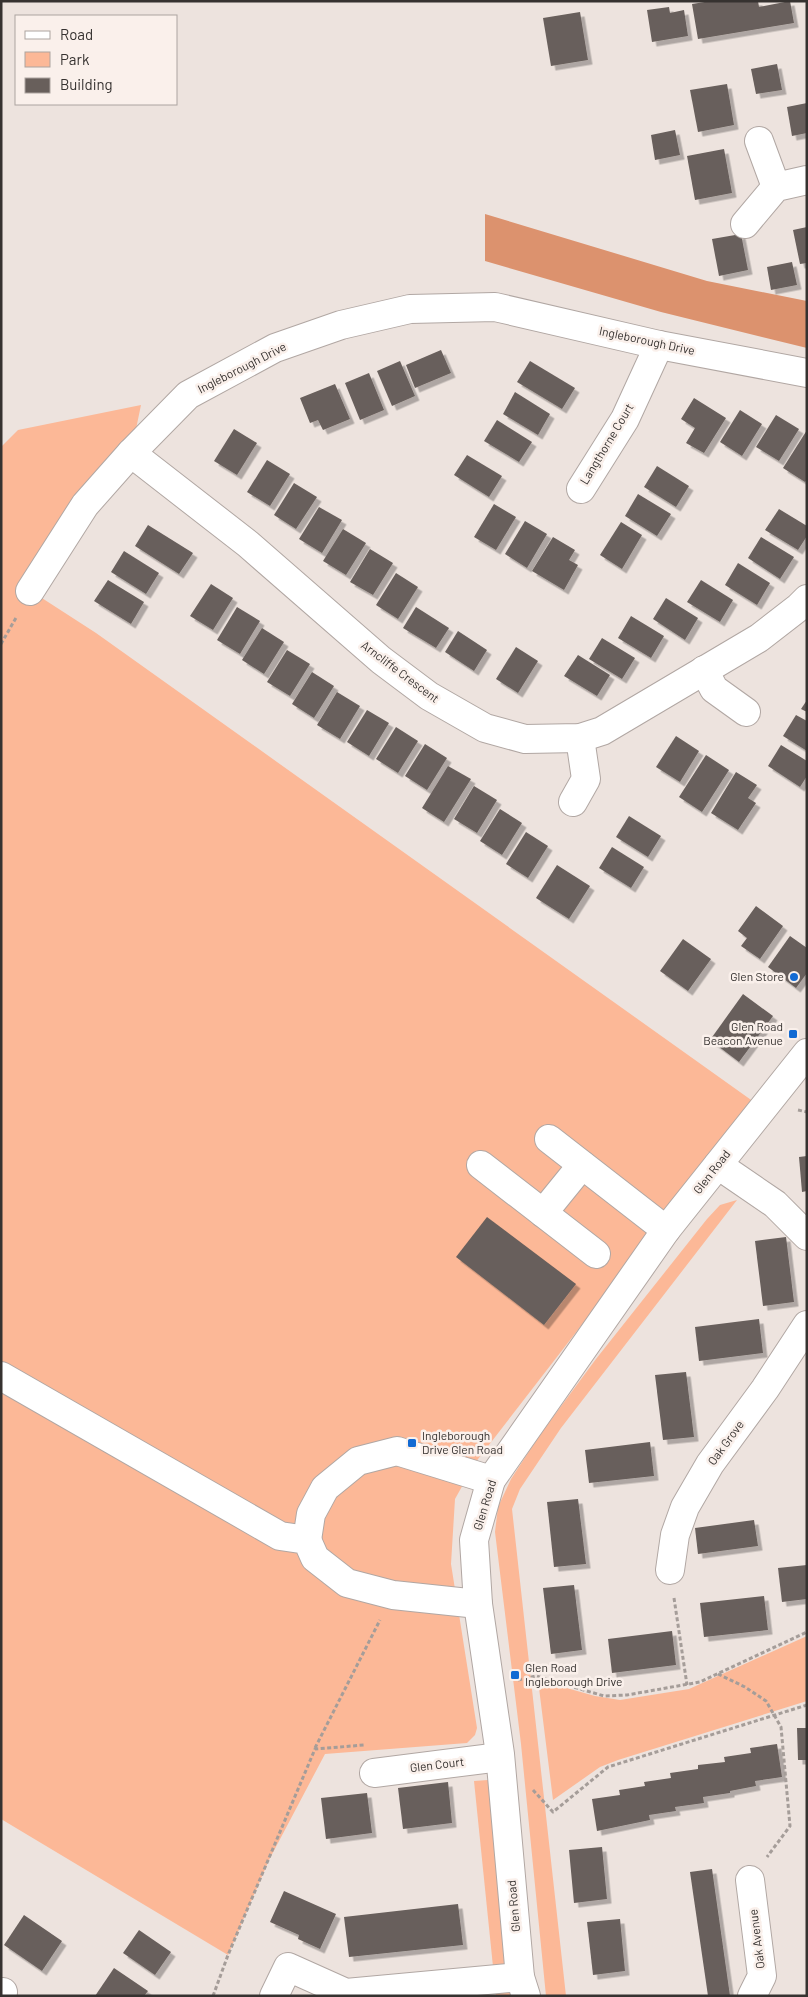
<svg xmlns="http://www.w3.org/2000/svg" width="808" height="1997" font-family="Barlow,sans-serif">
<defs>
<filter id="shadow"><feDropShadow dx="4.5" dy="4.5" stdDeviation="0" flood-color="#0004"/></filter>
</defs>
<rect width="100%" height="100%" fill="#ede3de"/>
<g fill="#fcb897">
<path d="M141,405L131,453L31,591L96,633L754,1102L475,1463L455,1499L451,1564L477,1728L475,1735L467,1743L325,1754L269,1860L228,1955L1,1819V447L18,430Z"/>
<path d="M737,1200L561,1428L520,1489L512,1509L566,1996H546L521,1744L495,1532L498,1507L511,1479L539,1436L596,1359L707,1219L720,1205Z"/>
<path d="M807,1636V1701L618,1760L600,1767L553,1800L538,1680L595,1696L620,1700L689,1689Z"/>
<path d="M488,1780L512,1996H496L474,1781Z"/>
</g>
<path fill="#dc926e" d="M485,214L707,281L807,301V348L661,312L485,261Z"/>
<g fill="#685f5b" filter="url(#shadow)">
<path d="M711,1H758L759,7L790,1L794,23L698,39L692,4Z"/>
<path d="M669,7L670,13L684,10L688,36L652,42L647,10Z"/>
<path d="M580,12L588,60L551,66L543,18Z"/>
<path d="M777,64L782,90L756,94L751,69Z"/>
<path d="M727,84L734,125L698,132L690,90Z"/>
<path d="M807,103V133L792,136L787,107Z"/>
<path d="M675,130L680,155L655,160L651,135Z"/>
<path d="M724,149L732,193L695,200L687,156Z"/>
<path d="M807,227V263L800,264L793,230Z"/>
<path d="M741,234L748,270L719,276L712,239Z"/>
<path d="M792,262L797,285L771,290L767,267Z"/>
<path d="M441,350L451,373L415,388L406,365Z"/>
<path d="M400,361L415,396L392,406L377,371Z"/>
<path d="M530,361L575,388L562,409L517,382Z"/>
<path d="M369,373L384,410L360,420L345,383Z"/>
<path d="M335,384L350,419L323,430L318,420L310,423L300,398Z"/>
<path d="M515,392L550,414L538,435L503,414Z"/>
<path d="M694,398L726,418L704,453L686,443L695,428L681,419Z"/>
<path d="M740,410L762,424L742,456L720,442Z"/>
<path d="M776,415L799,429L779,461L756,447Z"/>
<path d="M497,420L532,442L519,462L484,441Z"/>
<path d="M234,429L257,443L237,475L214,461Z"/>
<path d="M807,430V480L805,482L783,468Z"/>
<path d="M467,455L502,476L489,497L454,475Z"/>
<path d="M267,460L290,474L270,506L247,492Z"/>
<path d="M657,466L689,486L676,507L644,487Z"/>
<path d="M294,483L317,497L296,529L274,515Z"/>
<path d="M638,494L671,514L657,536L625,516Z"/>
<path d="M494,504L516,517L496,550L474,537Z"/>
<path d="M319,507L342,520L322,553L299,539Z"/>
<path d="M779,509L807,526V536L798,550L765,530Z"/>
<path d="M525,521L547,534L527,568L505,554Z"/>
<path d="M621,522L642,535L622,569L600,555Z"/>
<path d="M148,525L193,553L179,574L135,546Z"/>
<path d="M343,529L366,543L346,575L323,561Z"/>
<path d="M553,537L575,550L569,560L578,565L564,590L532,571Z"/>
<path d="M761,537L794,557L780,579L748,558Z"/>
<path d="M370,549L393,563L373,595L350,582Z"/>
<path d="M124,551L159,573L146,594L111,572Z"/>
<path d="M738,563L770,583L757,605L725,585Z"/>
<path d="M396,573L418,587L398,619L376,605Z"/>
<path d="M108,580L144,602L131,624L94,601Z"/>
<path d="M701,580L733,600L720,622L687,602Z"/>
<path d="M211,584L233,598L213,630L190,616Z"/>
<path d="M666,598L698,618L685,640L653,619Z"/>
<path d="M237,607L260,621L240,654L217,640Z"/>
<path d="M416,607L449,628L436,648L403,628Z"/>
<path d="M631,616L664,636L651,658L618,638Z"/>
<path d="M262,628L284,642L264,674L242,660Z"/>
<path d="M458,631L487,650L474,671L445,652Z"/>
<path d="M602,638L635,658L622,679L589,659Z"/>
<path d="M516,647L538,661L518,693L496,679Z"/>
<path d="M287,650L310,664L290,696L267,682Z"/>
<path d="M578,655L610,675L597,696L564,676Z"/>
<path d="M312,672L334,686L314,718L292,704Z"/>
<path d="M337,692L360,706L340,739L317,725Z"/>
<path d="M807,700V712L801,709Z"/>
<path d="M367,710L389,723L369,756L347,742Z"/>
<path d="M796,715L807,721V751L783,736Z"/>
<path d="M396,727L418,741L398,773L376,759Z"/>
<path d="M676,736L699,751L680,782L656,767Z"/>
<path d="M425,744L447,758L427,790L405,776Z"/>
<path d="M781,745L807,761V776L800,787L768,766Z"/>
<path d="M706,755L729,770L702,812L679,797Z"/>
<path d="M448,766L471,779L444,822L422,808Z"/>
<path d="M736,772L757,785L748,798L756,803L738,830L711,813Z"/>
<path d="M474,786L497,800L477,833L454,819Z"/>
<path d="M500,809L522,823L502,855L480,841Z"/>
<path d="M629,816L661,836L648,857L616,837Z"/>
<path d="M526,832L548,846L528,878L506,864Z"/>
<path d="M612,847L644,867L631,888L599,868Z"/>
<path d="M557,865L590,886L569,919L536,898Z"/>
<path d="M756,906L783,926L760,959L741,946L747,938L738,931Z"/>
<path d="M790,936L807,948V973L796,988L768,967Z"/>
<path d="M683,939L711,959L688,991L660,971Z"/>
<path d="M743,994L773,1016L739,1062L710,1040Z"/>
<path d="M807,1156V1191L802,1192L799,1157Z"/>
<path d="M487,1217L576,1284L544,1325L456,1257Z"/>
<path d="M786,1237L794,1302L763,1306L755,1241Z"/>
<path d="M759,1319L763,1353L699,1361L695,1327Z"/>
<path d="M686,1372L694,1437L663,1440L655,1375Z"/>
<path d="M650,1442L654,1476L589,1483L585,1450Z"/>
<path d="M578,1499L586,1564L554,1567L547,1502Z"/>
<path d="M754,1520L758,1546L698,1554L695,1528Z"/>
<path d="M807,1565V1599L782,1602L778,1568Z"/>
<path d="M574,1585L582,1650L551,1654L543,1588Z"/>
<path d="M764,1596L768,1630L704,1637L700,1603Z"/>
<path d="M672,1631L676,1665L612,1673L608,1639Z"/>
<path d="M797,1728H807V1760H798Z"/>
<path d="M777,1744L782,1777L755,1781L756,1786L730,1791V1793L703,1797L704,1803L675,1807L676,1811L649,1815L650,1820L597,1831L592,1799L620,1795L619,1790L645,1786L644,1782L671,1778L670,1773L698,1769V1765L725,1762L724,1757L751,1753L750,1748Z"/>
<path d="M448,1782L452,1823L403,1829L398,1788Z"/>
<path d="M367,1793L372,1833L326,1839L321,1798Z"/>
<path d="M602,1847L607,1899L574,1903L569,1850Z"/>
<path d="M712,1869L730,1996H708L690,1872Z"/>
<path d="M284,1891L336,1914L320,1949L298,1939L299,1935L270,1922Z"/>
<path d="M458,1904L463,1945L349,1957L344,1917Z"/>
<path d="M24,1915L62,1941L42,1971L4,1945Z"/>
<path d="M620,1919L625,1971L593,1975L587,1922Z"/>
<path d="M139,1930L171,1952L155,1975L123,1953Z"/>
<path d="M114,1968L148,1991L144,1996H95Z"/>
</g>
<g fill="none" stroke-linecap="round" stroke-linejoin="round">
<defs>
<g id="minor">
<path d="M759,141L776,187"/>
<path d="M745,224L776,187L807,180"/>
<path d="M131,453L248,544L381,660L429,696L485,728L525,739L580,738L602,731L759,638L799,607L807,599"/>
<path d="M581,489L625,419L659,345"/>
<path d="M30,591L85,505L131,453L188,395L275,348L341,325L410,309L495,307L659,345L807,373"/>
<path d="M704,670L714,689L746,712"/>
<path d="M573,802L586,779L580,738"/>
<path d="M549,1139L666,1230"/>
<path d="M481,1165L596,1254"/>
<path d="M718,1165L775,1204L807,1236"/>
<path d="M543,1213L582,1165"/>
<path d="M1,1376L280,1536L307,1540L315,1558L347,1583L393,1595L478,1604"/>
<path d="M307,1540L311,1514L325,1488L358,1461L397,1451L491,1480"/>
<path d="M670,1570L675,1535L685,1507L710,1464L765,1389L807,1325"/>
<path d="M374,1773L500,1757"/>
<path d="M750,1880L762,1976L752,1996"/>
<path d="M1,1995L3,1992"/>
<path d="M274,1996L288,1967L346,1993L520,1977"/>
<path d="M526,1996L520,1977L500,1754L478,1604L474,1540L491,1480L666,1230L807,1053"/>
</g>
</defs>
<use href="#minor" stroke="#b1a7a3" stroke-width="30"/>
<g stroke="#a59d99" stroke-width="3" stroke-dasharray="4 2.5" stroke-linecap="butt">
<path d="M1,644L17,616"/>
<path d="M798,1110L807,1112"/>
<path d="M674,1598L687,1685"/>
<path d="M718,1674L745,1687L766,1701L781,1727L790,1826L767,1857"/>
<path d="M518,1680L536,1676L604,1696L627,1695L700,1682L807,1632"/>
<path d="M315,1748L380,1620"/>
<path d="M533,1790L553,1812L608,1767L807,1705"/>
<path d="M213,1996L228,1955L315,1749L364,1745"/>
</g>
<use href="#minor" stroke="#fff" stroke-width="28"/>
</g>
<g fill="#126ad3" stroke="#faf0eb" stroke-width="2">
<circle cx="794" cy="977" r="5"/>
<rect x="788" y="1029" width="10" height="10" rx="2.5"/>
<rect x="407" y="1438" width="10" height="10" rx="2.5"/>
<rect x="510" y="1670" width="10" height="10" rx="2.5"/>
</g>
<g text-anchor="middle" stroke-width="5" stroke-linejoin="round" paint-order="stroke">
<g font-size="12" fill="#363230" stroke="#faf0eb">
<text transform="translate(647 341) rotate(12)" y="4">Ingleborough Drive</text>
<text transform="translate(242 368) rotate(-27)" y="4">Ingleborough Drive</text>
<text transform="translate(607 444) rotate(-59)" y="4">Langthorne Court</text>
<text transform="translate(400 672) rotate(37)" y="4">Arncliffe Crescent</text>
<text transform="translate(712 1172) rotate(-52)" y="4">Glen Road</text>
<text transform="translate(726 1443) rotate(-54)" y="4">Oak Grove</text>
<text transform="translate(485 1505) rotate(-73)" y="4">Glen Road</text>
<text transform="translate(437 1765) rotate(-7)" y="4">Glen Court</text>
<text transform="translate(514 1906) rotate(-95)" y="4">Glen Road</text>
<text transform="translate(757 1939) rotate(-97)" y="4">Oak Avenue</text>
</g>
<g font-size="12" fill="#363230" stroke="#faf0eb" text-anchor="end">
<text x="784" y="981">Glen Store</text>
<text x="783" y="1031">Glen Road<tspan x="783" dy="14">Beacon Avenue</tspan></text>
<text x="422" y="1440" text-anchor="start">Ingleborough<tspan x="422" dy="14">Drive Glen Road</tspan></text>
<text x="525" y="1672" text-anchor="start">Glen Road<tspan x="525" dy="14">Ingleborough Drive</tspan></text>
</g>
</g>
<rect width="808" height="1997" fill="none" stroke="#363230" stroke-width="5"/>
<rect x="15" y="15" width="162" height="90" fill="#faf0eb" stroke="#aca4a0"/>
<rect x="25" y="31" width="25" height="8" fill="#ffffff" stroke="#aca4a0"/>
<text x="60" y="40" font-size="15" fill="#363230">Road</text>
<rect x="25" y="52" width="25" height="15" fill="#fcb897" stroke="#aca4a0"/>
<text x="60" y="65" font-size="15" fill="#363230">Park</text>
<rect x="25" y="78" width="25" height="15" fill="#685f5b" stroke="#aca4a0"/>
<text x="60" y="90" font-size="15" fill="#363230">Building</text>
</svg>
